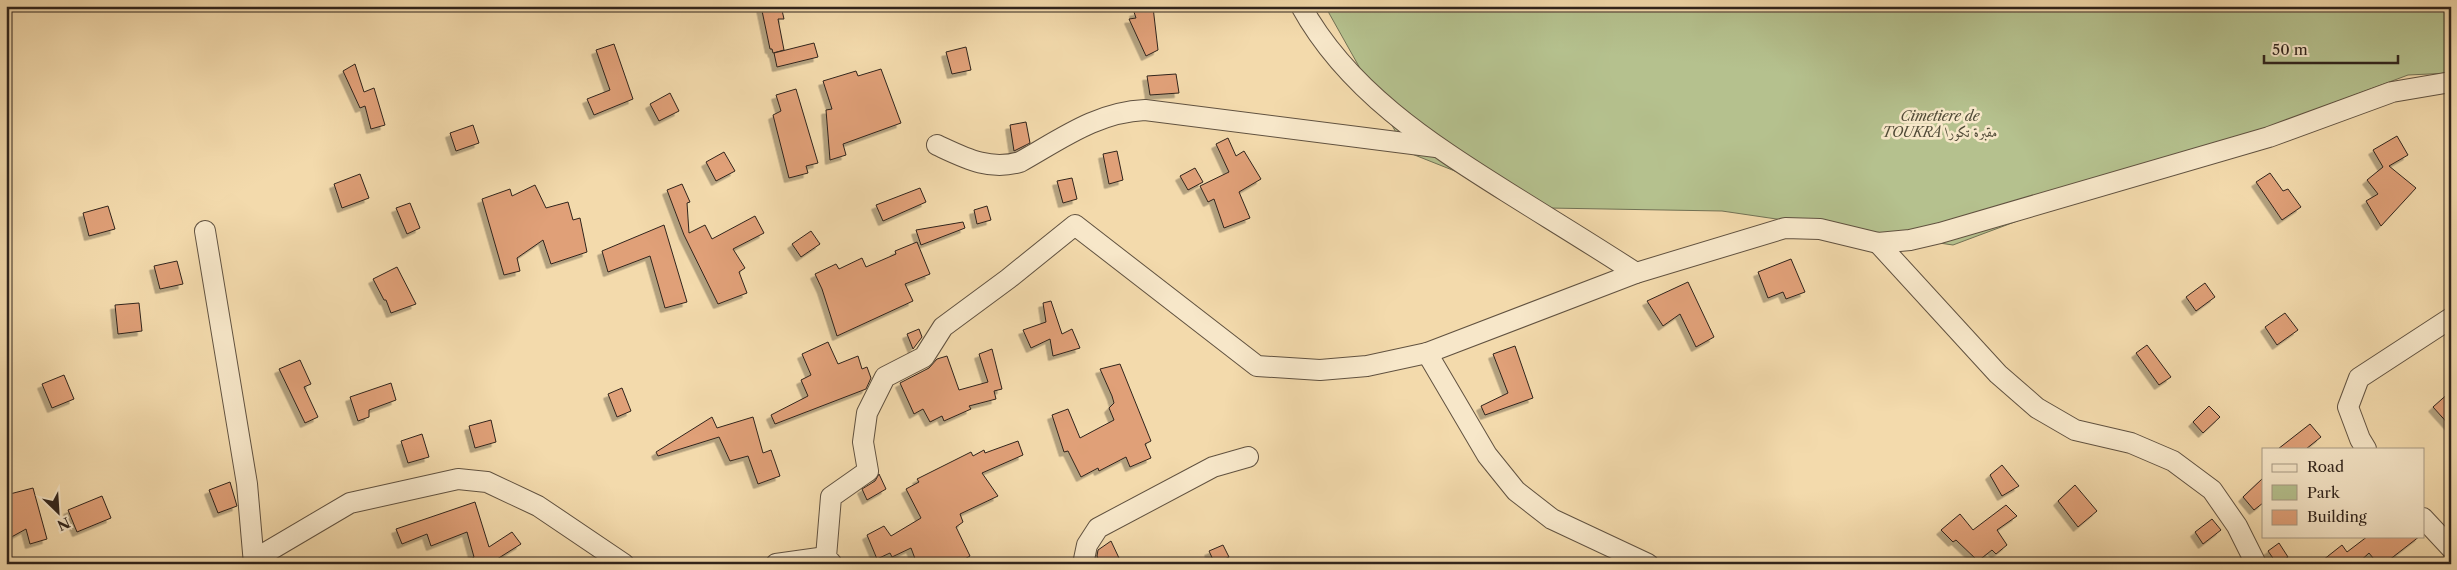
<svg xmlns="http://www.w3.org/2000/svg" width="2457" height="570" font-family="'Libre Caslon Text',Amiri,serif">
<defs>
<filter id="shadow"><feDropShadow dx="-4.5" dy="4.5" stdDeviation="0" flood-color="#0004"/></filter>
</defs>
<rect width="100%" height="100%" fill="#f3daac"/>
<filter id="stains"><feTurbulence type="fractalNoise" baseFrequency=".004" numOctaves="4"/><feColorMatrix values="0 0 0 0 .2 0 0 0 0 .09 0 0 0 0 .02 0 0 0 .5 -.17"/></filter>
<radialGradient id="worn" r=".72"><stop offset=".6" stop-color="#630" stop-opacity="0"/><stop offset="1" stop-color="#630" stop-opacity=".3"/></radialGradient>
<path fill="#b5c18e" stroke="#727255" d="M1325,6H2451V73L2408,75L1953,245L1722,211L1548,208L1407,152Z"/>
<g fill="#e0a078" stroke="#30241c" filter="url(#shadow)">
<path d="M761,6H781L784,19H778L784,50L773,53L772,49H770Z"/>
<path d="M1153,7L1158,50L1146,56L1129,19L1136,18L1134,12Z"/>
<path d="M814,43L818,57L777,67L774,53Z"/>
<path d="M614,44L633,99L594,115L587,99L610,90L596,50Z"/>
<path d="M966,47L971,70L952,74L946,52Z"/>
<path d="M355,64L364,92L374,88L385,125L371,129L365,106L360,108L343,71Z"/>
<path d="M881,69L901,123L843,144L846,155L830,160L826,110L832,109L823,81L856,71L858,76Z"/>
<path d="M1176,74L1179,93L1150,95L1147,76Z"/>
<path d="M796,89L818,163L806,166L808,173L789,178L773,115L781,111L776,95Z"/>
<path d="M670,93L679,111L659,121L650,104Z"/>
<path d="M1026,122L1030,143L1014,151L1010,125Z"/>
<path d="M473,125L479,143L456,151L450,133Z"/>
<path d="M2397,136L2408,155L2389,166L2416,188L2381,226L2366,201L2378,194L2367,180L2383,167L2373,150Z"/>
<path d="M1228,138L1236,156L1244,151L1261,179L1239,192L1250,218L1224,228L1214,199L1208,202L1200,186L1229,172L1216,144Z"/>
<path d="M1117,151L1123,180L1109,184L1103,154Z"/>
<path d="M724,152L735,171L716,181L706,162Z"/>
<path d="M1195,168L1203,182L1188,190L1180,176Z"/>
<path d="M2270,173L2283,191L2288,189L2301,207L2282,220L2256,182Z"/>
<path d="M360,174L369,198L342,208L334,184Z"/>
<path d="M1072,178L1077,199L1063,203L1057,181Z"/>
<path d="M682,184L690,202L687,203L689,233L705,225L712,239L755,216L764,233L733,249L745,268L739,272L747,293L718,304L684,235L667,190Z"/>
<path d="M535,185L546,208L568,202L573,220L580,218L587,252L551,264L543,240L517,258L520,271L504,275L482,199L510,189L512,196Z"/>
<path d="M920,188L926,202L883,221L876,205Z"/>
<path d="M410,203L420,228L407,234L396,208Z"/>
<path d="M108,206L115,229L89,236L83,213Z"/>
<path d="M987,206L991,220L977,224L974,210Z"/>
<path d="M963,222L965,228L921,245L916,230Z"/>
<path d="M664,225L687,302L665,308L650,256L608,272L602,251Z"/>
<path d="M811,231L820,244L801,257L792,244Z"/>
<path d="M917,242L930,274L905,284L913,301L837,336L822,289L815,274L836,264L839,269L862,258L866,267L896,254L895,251Z"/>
<path d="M1791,259L1805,292L1786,299L1783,292L1768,298L1758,272Z"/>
<path d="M177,261L183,284L160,289L154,266Z"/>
<path d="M397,267L416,304L391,313L386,300H384L373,279Z"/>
<path d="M1688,282L1714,337L1696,347L1680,314L1663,326L1647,301Z"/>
<path d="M2205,283L2215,297L2196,311L2186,297Z"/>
<path d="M1051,301L1062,334L1072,329L1080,348L1053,356L1050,339L1031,348L1023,330L1046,322L1043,303Z"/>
<path d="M139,303L142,331L118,334L115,305Z"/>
<path d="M2285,313L2298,330L2277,345L2265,327Z"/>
<path d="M919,329L922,337L913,349L907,334Z"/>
<path d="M828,342L838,364L858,356L862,369L867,367L871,378L866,389L775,424L771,415L808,396L801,380L811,375L802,354Z"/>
<path d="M2147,345L2171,377L2159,385L2136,353Z"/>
<path d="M1515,346L1533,398L1485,415L1481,406L1508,393L1493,354Z"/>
<path d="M992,349L1002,389L994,391L996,399L969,406L971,409L944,421L942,416L930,422L923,409L914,414L900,383L929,368L937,359L947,356L959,390L988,382L979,354Z"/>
<path d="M300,360L311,384L304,387L318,417L305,423L279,369Z"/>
<path d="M1120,364L1151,441L1145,444L1151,458L1130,467L1126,457L1099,471L1098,468L1081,477L1068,451L1064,452L1052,415L1068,409L1080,438L1114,420L1109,408L1114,403L1112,396L1100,369Z"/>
<path d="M64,375L74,399L52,408L42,384Z"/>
<path d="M391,383L396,400L369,410V417L358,421L350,397Z"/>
<path d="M622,388L631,411L617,417L608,394Z"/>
<path d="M2451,391V427L2433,407Z"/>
<path d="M2209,406L2220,417L2203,433L2193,422Z"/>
<path d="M712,417L717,428L753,417L763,453L771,450L780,476L758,484L748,456L730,461L719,437L658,456L656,452Z"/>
<path d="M491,420L496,442L475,448L469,426Z"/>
<path d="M2310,424L2321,437L2306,449H2278Z"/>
<path d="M422,434L429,457L408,463L401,441Z"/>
<path d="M1018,441L1023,455L982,473L998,496L960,514L963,522L956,527L970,556L956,564H917L911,548L892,557L890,553L877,559L867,535L884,526L891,536L921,518L906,489L919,482L917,479L971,452L973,456L984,450L985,453Z"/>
<path d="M2002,465L2019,486L2002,496L1990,475Z"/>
<path d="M879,474L886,489L867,500L862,489L875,481Z"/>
<path d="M2263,478V503L2254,510L2243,497Z"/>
<path d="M230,482L237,506L218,513L209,490Z"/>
<path d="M2075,485L2097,511L2078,527L2058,501Z"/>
<path d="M33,488L47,539L30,544L26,529L6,540V495Z"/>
<path d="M102,496L111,518L77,532L68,510Z"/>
<path d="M475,502L489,547L512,532L521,544L494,561L495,564H464L474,557L467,532L431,546L427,534L402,544L396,529Z"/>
<path d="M2006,505L2017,516L1997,530L2007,545L1996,554L1992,550L1978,561L1956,540L1953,542L1941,530L1960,514L1973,530Z"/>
<path d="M2212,519L2221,530L2203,544L2195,532Z"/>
<path d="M2368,536H2420L2384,564H2378L2369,553L2357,564H2318L2342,545L2347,552Z"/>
<path d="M1111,541L1119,558L1107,564H1101L1097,556L1098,550Z"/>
<path d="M2279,543L2288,557L2277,564L2268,551Z"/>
<path d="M1223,545L1229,557L1215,564L1209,551Z"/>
</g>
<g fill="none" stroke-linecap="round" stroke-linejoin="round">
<defs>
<g id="minor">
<path d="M1301,6C1347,90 1429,143 1507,192C1550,219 1593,245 1636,273"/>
<path d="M937,145C965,158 989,171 1020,162C1061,139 1097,112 1145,110L1436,147"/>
<path d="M205,231L247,484L254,564"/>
<path d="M1878,243L1998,374L2037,408L2075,430L2131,443L2173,461L2212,490L2237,526L2256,564"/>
<path d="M1427,353L1487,455L1516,491L1552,519L1648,564"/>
<path d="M2366,449L2360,439L2348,407L2359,378L2451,318"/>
<path d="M2423,518L2451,548"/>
<path d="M255,559L350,503L458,479L487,482L538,506L624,564"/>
<path d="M776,564L826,557"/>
<path d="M832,564L826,557L831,497L868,471L863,442L867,413L885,377L924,357L943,327L1008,279L1075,225L1257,366L1320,370L1367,366L1427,353L1636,273L1785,228L1820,229L1878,243L1910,240L1940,233L2269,137L2392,92L2451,82"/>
<path d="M1083,564L1087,545L1098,528L1213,467L1248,457"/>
</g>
</defs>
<use href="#minor" stroke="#615240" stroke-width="22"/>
<use href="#minor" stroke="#f7e7c9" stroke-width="20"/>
</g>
<g text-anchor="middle" stroke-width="5" stroke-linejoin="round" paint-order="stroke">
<g font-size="14" font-style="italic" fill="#514b38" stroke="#f7e7c9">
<text x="1940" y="121">Cimetiere de<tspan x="1940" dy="16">TOUKRA مقبرة تكورا</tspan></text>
</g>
</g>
<rect width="2457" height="570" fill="none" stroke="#f3daac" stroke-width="25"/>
<rect x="8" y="8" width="2442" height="555" fill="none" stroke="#30241c" stroke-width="2.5"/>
<rect x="12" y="12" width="2432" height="545" fill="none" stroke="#30241c"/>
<rect x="2262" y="448" width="162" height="90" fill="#f7e7c9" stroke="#a79984"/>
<rect x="2272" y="464" width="25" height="8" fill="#f7e7c9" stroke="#a79984"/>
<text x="2307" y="472" font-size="15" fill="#30241c">Road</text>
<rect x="2272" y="485" width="25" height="15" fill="#b5c18e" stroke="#a79984"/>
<text x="2307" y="498" font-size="15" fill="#30241c">Park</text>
<rect x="2272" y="510" width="25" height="15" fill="#e0a078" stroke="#a79984"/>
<text x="2307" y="522" font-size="15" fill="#30241c">Building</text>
<g transform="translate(58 512) rotate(155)" stroke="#f7e7c9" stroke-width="4" paint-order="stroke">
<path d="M0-4L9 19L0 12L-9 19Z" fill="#30241c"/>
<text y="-8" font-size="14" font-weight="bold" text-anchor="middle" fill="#30241c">N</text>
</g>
<path d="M2264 55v8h134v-8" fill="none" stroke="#30241c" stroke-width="2.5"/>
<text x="2272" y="55" font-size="15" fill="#30241c" stroke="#f7e7c9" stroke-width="4" paint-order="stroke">50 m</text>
<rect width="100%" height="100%" filter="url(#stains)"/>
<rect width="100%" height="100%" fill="url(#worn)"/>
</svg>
